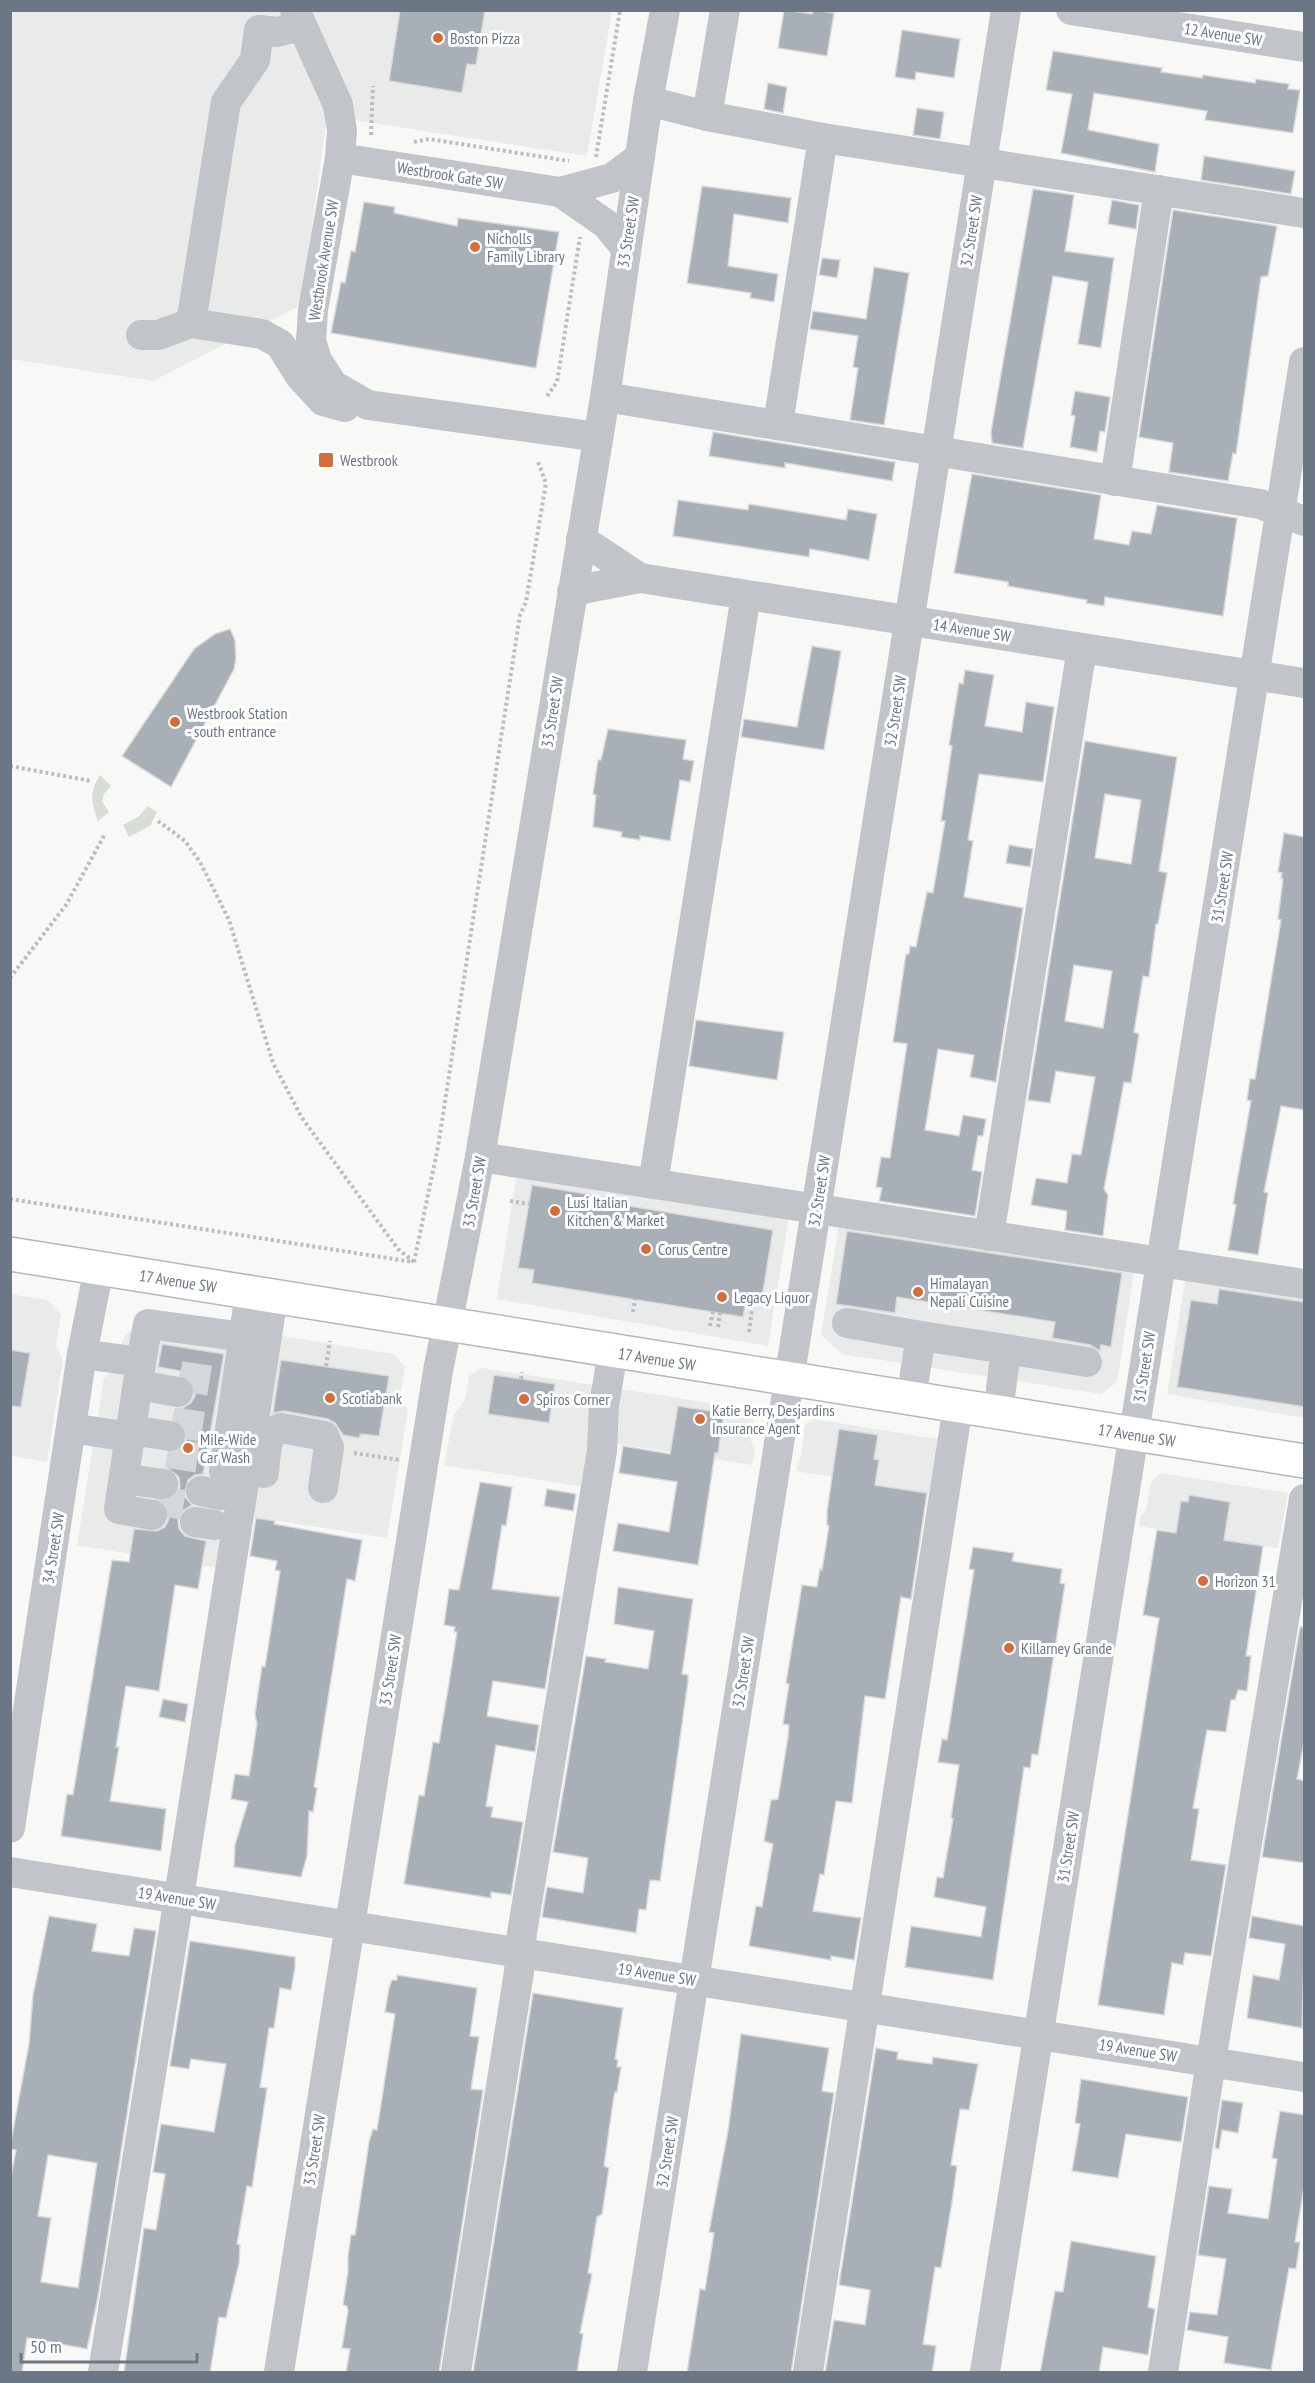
<svg xmlns="http://www.w3.org/2000/svg" width="1315" height="2383" font-family="'PT Sans Narrow',sans-serif">
<rect width="100%" height="100%" fill="#f8f9f7"/>
<g fill="#e9eaea">
<path d="M10,11H612L587,156L327,116L301,305L153,381L11,359Z"/>
<path d="M517,1172L789,1216L768,1346L497,1299Z"/>
<path d="M840,1219L1135,1266L1117,1382L1101,1394L842,1354L821,1335Z"/>
<path d="M1188,1263L1304,1282V1418L1167,1394Z"/>
<path d="M10,1294L48,1300L61,1315L56,1345L63,1361L47,1462L11,1456Z"/>
<path d="M147,1315L255,1332L217,1568L77,1545L104,1378L112,1372L125,1335Z"/>
<path d="M275,1335L394,1354L405,1367L400,1397L408,1410L387,1538L247,1516Z"/>
<path d="M481,1368L600,1386L584,1487L444,1465L454,1415L465,1399L469,1376Z"/>
<path d="M621,1389L748,1409L754,1418L751,1441L755,1451L752,1465L613,1443Z"/>
<path d="M814,1419L944,1440L936,1494L796,1471L801,1456L805,1425Z"/>
<path d="M1160,1473L1288,1493L1278,1548L1139,1526L1140,1517L1146,1510L1151,1482Z"/>
</g>
<g fill="#d8ddd6">
<path d="M100,775L111,786L104,794L102,801L109,812L98,821C91,802 89,793 100,775Z"/>
<path d="M148,806L157,812L150,826L129,837L123,825L138,817Z"/>
</g>
<g fill="#a9afb6" stroke="#dadad9" stroke-width="1.5" fill-rule="evenodd">
<path d="M400,10H485L476,65L467,64L462,93L389,81Z"/>
<path d="M784,10L812,14L813,10L834,13L827,56L778,48Z"/>
<path d="M902,30L960,39L954,78L916,72L915,80L895,77Z"/>
<path d="M1053,51L1162,68L1161,72L1202,78L1203,75L1255,83L1256,79L1289,84L1288,89L1300,90L1293,133L1205,120L1207,111L1094,93L1088,130L1159,144L1155,172L1061,153L1072,94L1046,90Z"/>
<path d="M768,83L787,87L783,113L764,109Z"/>
<path d="M917,108L944,112L940,139L913,135Z"/>
<path d="M1204,156L1295,171L1291,194L1201,180Z"/>
<path d="M702,186L791,198L788,223L734,214L728,266L778,274L774,302L750,298L751,293L687,283Z"/>
<path d="M1033,189L1074,195L1065,251L1114,258L1101,348L1078,344L1088,282L1053,276L1023,448L992,443L991,432Z"/>
<path d="M1112,200L1139,205L1136,229L1108,224Z"/>
<path d="M364,202L395,207L394,213L457,226L458,218L559,232L536,368L331,333L341,282L345,283L351,251L355,252Z"/>
<path d="M1173,210L1277,226L1268,276L1261,277L1236,454L1233,453L1228,481L1169,472L1173,443L1139,437Z"/>
<path d="M822,258L840,260L837,278L819,275Z"/>
<path d="M874,267L909,273L884,425L850,420L858,368L853,367L858,336L810,329L813,311L866,319Z"/>
<path d="M1075,391L1110,397L1105,432L1100,431L1097,452L1070,447L1075,416L1071,415Z"/>
<path d="M713,432L895,462L892,481L785,463V468L709,456Z"/>
<path d="M972,474L1101,495L1094,539L1129,545L1132,531L1151,534L1157,505L1237,518L1223,616L1105,597L1104,606L1086,603L1087,600L1008,586V582L954,573Z"/>
<path d="M678,500L748,510L749,504L846,520L848,509L877,514L869,560L810,549L809,557L673,536Z"/>
<path d="M230,629L235,640L236,659L234,669L171,787L122,756L194,649L215,634Z"/>
<path d="M812,646L841,651L824,750L741,737L744,719L797,727Z"/>
<path d="M965,670L994,675L985,726L1022,732L1026,702L1054,707L1043,782L979,774L968,840L973,841L964,897L1023,908L996,1082L970,1077L974,1055L938,1049L925,1130L959,1136L963,1115L986,1119L983,1136H978L972,1170L982,1172L975,1216L879,1201L882,1188L876,1187L881,1157L890,1158L907,1044L893,1042L906,954H909L910,946L916,947L927,892L933,893L945,821H941L952,746L949,745L959,683L963,684Z"/>
<path d="M608,729L686,740L683,759L694,761L690,782L680,780L670,841L640,836V840L621,837L622,832L593,827L596,795L593,794L598,760H601Z"/>
<path d="M1085,741L1177,757L1159,871L1167,873L1158,924H1156L1149,977L1143,976L1134,1032L1139,1034L1131,1083L1124,1082L1104,1189L1108,1195L1103,1236L1065,1230L1067,1211L1031,1205L1036,1178L1067,1183L1072,1154L1081,1155L1095,1077L1056,1071L1050,1103L1028,1100ZM1105,794L1141,800L1131,864L1095,858ZM1074,965L1112,971L1103,1028L1065,1021Z"/>
<path d="M1284,833L1305,837V1110L1281,1106L1264,1192L1268,1193L1258,1255L1228,1250L1236,1205L1233,1204L1251,1101L1247,1100L1250,1079H1255L1281,920L1278,919L1283,879L1281,878L1282,873L1278,872Z"/>
<path d="M1009,845L1033,849L1030,867L1006,863Z"/>
<path d="M696,1020L784,1032L777,1080L689,1066Z"/>
<path d="M532,1185L624,1200L623,1205L773,1230L761,1304L746,1302L743,1317L532,1283L534,1270L518,1268Z"/>
<path d="M847,1231L1122,1273L1111,1347L1101,1345L1100,1351L1090,1345L1052,1338L1055,1322L897,1297L895,1313L836,1304Z"/>
<path d="M1219,1289L1305,1302V1407L1177,1387L1191,1300L1217,1304Z"/>
<path d="M162,1344L224,1354L203,1474L195,1475L188,1480L184,1496L192,1505L182,1511L178,1520L179,1529L185,1536L206,1541L198,1589L175,1585L159,1691L126,1686L116,1747H119L110,1801L166,1809L161,1851L61,1836L67,1794L73,1795L112,1560L129,1562L134,1529L157,1531L165,1527L169,1519L168,1510L162,1501L176,1495L180,1487L179,1477L166,1467L168,1453L177,1452L187,1439L186,1429L173,1419L175,1409L183,1408L191,1403L195,1396L194,1387L189,1378L180,1375L181,1371L158,1367Z"/>
<path d="M10,1350L30,1353L21,1407L10,1406Z"/>
<path d="M281,1360L389,1376L379,1436L360,1434V1438L343,1435L335,1423L328,1419L284,1411L273,1413Z"/>
<path d="M494,1375L555,1384L549,1423L488,1414Z"/>
<path d="M678,1406L724,1413L718,1453H715L698,1565L613,1551L618,1523L669,1532L677,1482L619,1473L623,1446L670,1454Z"/>
<path d="M839,1429L878,1435L874,1459L879,1460L875,1485L927,1493L911,1599L901,1597L885,1699L865,1696L852,1803L836,1801L824,1875L820,1874L813,1911L861,1918L854,1960L831,1956V1960L749,1946L756,1906L762,1907L773,1844L764,1841L771,1800L778,1799L788,1737L789,1725L783,1724L789,1684L786,1683L802,1585L817,1587L820,1569L822,1570L829,1526L827,1525V1512Z"/>
<path d="M480,1482L512,1487L506,1526L502,1525L492,1589L560,1597L545,1689L493,1681L487,1716L539,1725L535,1752L496,1745L486,1806L493,1807L491,1817L523,1822L511,1895L491,1892V1898L404,1884L419,1795L424,1796L433,1742L439,1743L449,1683L457,1632H454L455,1627L444,1625L449,1589L459,1590Z"/>
<path d="M547,1489L576,1494L573,1511L544,1506Z"/>
<path d="M1189,1495L1230,1502L1224,1540L1263,1546L1246,1656H1251L1247,1691L1238,1690L1235,1700H1231L1226,1732L1207,1730L1193,1808L1199,1809L1191,1860L1226,1865L1211,1956L1185,1953L1183,1965L1172,1963L1164,2015L1098,2005L1159,1618L1143,1615L1157,1530L1176,1533L1181,1501L1188,1502Z"/>
<path d="M256,1518L275,1521L274,1524L362,1540L355,1581L347,1579L314,1787L317,1788L313,1812L309,1811L307,1856L301,1877L234,1867L235,1845L248,1802L231,1799L235,1774L249,1776L257,1724L255,1714L262,1666L265,1667L280,1571L275,1570L277,1561L250,1556Z"/>
<path d="M973,1547L1014,1553L1012,1561L1062,1569L1060,1583L1065,1584L1038,1755L1032,1754L1030,1768L1024,1767L993,1980L905,1967L911,1926L981,1937L986,1907L934,1897L937,1877L943,1878L953,1819L951,1818L959,1765L938,1762L942,1739L947,1740L974,1570L969,1569Z"/>
<path d="M618,1587L693,1599L682,1674L688,1675V1681L660,1881L650,1880L646,1910L639,1909L636,1933L542,1917L547,1887L583,1893L588,1858L553,1852L586,1656L606,1659L605,1662L648,1669L654,1631L614,1624Z"/>
<path d="M1300,1627H1305V1737L1297,1779L1305,1781V1863L1262,1857Z"/>
<path d="M163,1699L188,1704L185,1722L159,1717Z"/>
<path d="M49,1916L97,1924L92,1951L129,1956L134,1928L156,1931L98,2297L87,2349L27,2338L22,2373H10V2182L16,2150L10,2149V2147L29,2044L33,1995ZM48,2155L97,2163L78,2288L41,2282L51,2218L38,2216Z"/>
<path d="M1252,1916L1305,1926L1302,2028L1247,2018L1253,1975L1279,1980L1285,1944L1249,1938Z"/>
<path d="M190,1941L295,1957V1967L291,1990L280,1988L274,2028H269L260,2087L267,2088L252,2187L247,2186L237,2244L240,2245L239,2263L226,2318L219,2317L210,2373H124L144,2228L156,2230L165,2174L153,2172L161,2124L214,2132L226,2064L191,2059L189,2069L170,2066Z"/>
<path d="M397,1975L477,1988L470,2036L479,2037L471,2089L483,2090L439,2373H346L350,2349L342,2348L348,2311L347,2306L343,2305L348,2272V2256L351,2235H355L369,2142L373,2129L377,2130L395,2014L385,2012L389,1988L392,1980H397Z"/>
<path d="M533,1993L623,2008L615,2059L618,2060L617,2067H621L617,2092H615L613,2102L604,2166L609,2168L602,2214L597,2217L588,2273L592,2274L580,2333L583,2334L577,2373H473Z"/>
<path d="M741,2034L829,2048L822,2091L834,2093L791,2373H687L700,2289L705,2290L714,2233L709,2232L728,2131Z"/>
<path d="M876,2048L898,2052L897,2059L932,2064L933,2057L978,2064L969,2110L960,2109L951,2165L957,2166L952,2202L941,2268L935,2267L923,2344L936,2346L932,2373H825L834,2320L865,2325L870,2290L839,2285Z"/>
<path d="M1081,2079L1188,2097L1181,2142L1126,2134L1118,2178L1072,2171L1080,2124L1075,2123Z"/>
<path d="M1222,2100L1243,2103L1238,2133L1222,2130L1219,2149L1215,2148Z"/>
<path d="M1280,2111L1305,2115V2180L1295,2242H1300L1296,2269L1289,2268L1271,2370L1224,2363L1228,2337L1187,2330L1190,2312L1217,2315L1226,2259L1198,2255L1209,2186L1232,2189L1228,2213L1268,2219L1277,2159L1272,2158Z"/>
<path d="M1071,2241L1156,2256L1148,2307L1155,2309L1148,2355L1103,2347L1099,2373H1040L1055,2291L1063,2292Z"/>
</g>
<g fill="none" stroke-linecap="round" stroke-linejoin="round">
<g stroke="#d5d8da" stroke-width="30" stroke-dasharray="30 15" stroke-linecap="butt">
<path d="M180,1376L218,1382"/>
<path d="M173,1422L210,1428"/>
<path d="M168,1453L206,1459"/>
<path d="M154,1500L198,1507"/>
</g>
<defs>
<path id="major" d="M10,1254L1304,1461"/>
</defs>
<use href="#major" stroke="#b4b8bc" stroke-width="36"/>
<g stroke="#bbbdc0" stroke-width="4" stroke-dasharray="3 3" stroke-linecap="butt">
<path d="M371,135L373,86"/>
<path d="M414,142L429,139L569,161"/>
<path d="M596,157L620,10"/>
<path d="M547,396L557,382L580,237"/>
<path d="M10,766L91,781"/>
<path d="M158,821L185,841L200,862L229,920L273,1063L302,1118L398,1249L414,1262"/>
<path d="M10,978L66,905L105,834"/>
<path d="M10,1199L413,1262"/>
<path d="M510,1201L529,1204"/>
<path d="M414,1262L438,1147L520,615L526,602L546,483L538,462"/>
<path d="M633,1312L635,1299"/>
<path d="M710,1326L713,1312"/>
<path d="M718,1327L720,1313"/>
<path d="M749,1332L753,1303"/>
<path d="M326,1366L330,1341"/>
<path d="M521,1379L522,1372"/>
<path d="M354,1453L400,1460"/>
</g>
<g stroke="#c1c4c8" stroke-width="30">
<path d="M295,10L338,105L342,130L340,158L313,310L311,341L317,360L333,385L368,405L598,437"/>
<path d="M1071,10L1304,47"/>
<path d="M648,101L707,116L823,138L1304,213"/>
<path d="M707,116L725,10"/>
<path d="M340,158L560,192L612,178L640,157"/>
<path d="M560,192L606,224L626,248"/>
<path d="M191,323L226,102L255,60L259,30L277,32L301,26"/>
<path d="M141,335H158L191,323L262,334L280,344L300,376L323,401L345,407"/>
<path d="M605,397L1260,504L1304,521"/>
<path d="M778,424L823,138"/>
<path d="M1115,481L1159,190"/>
<path d="M581,539L640,578"/>
<path d="M572,591L640,578L1304,683"/>
<path d="M480,1157L1304,1284"/>
<path d="M653,1184L746,595"/>
<path d="M989,1236L1082,648"/>
<path d="M847,1323L921,1336L911,1399"/>
<path d="M921,1336L1006,1349L998,1413"/>
<path d="M1006,1349L1087,1362"/>
<path d="M82,1354L141,1362L119,1509L152,1515"/>
<path d="M141,1362L148,1324L244,1337"/>
<path d="M138,1385L178,1392"/>
<path d="M71,1428L130,1437"/>
<path d="M131,1430L170,1436"/>
<path d="M224,1471L250,1293"/>
<path d="M264,1473C266,1457 264,1433 281,1428L324,1436L329,1447L323,1488"/>
<path d="M124,1479L163,1484"/>
<path d="M201,1491L220,1495"/>
<path d="M195,1522L215,1525"/>
<path d="M10,1828L82,1354L99,1268"/>
<path d="M10,1872L1304,2077"/>
<path d="M103,2372C162,2014 216,1656 273,1297"/>
<path d="M279,2372L438,1371L480,1157L605,397L648,101L665,10"/>
<path d="M456,2372L519,1972L522,1933L602,1451L604,1405L613,1352"/>
<path d="M632,2372L1006,10"/>
<path d="M808,2372L958,1406"/>
<path d="M985,2372L1304,362"/>
<path d="M1163,2372L1211,2061L1304,1499"/>
</g>
<use href="#major" stroke="#fff" stroke-width="33"/>
</g>
<g fill="#d26e3d" stroke="#fff" stroke-width="2">
<circle cx="438" cy="38" r="6"/>
<circle cx="475" cy="247" r="6"/>
<rect x="318" y="452" width="16" height="16" rx="3"/>
<circle cx="175" cy="722" r="6"/>
<circle cx="555" cy="1211" r="6"/>
<circle cx="646" cy="1249" r="6"/>
<circle cx="918" cy="1292" r="6"/>
<circle cx="722" cy="1297" r="6"/>
<circle cx="330" cy="1398" r="6"/>
<circle cx="524" cy="1399" r="6"/>
<circle cx="700" cy="1419" r="6"/>
<circle cx="188" cy="1448" r="6"/>
<circle cx="1203" cy="1581" r="6"/>
<circle cx="1009" cy="1648" r="6"/>
</g>
<g text-anchor="middle" stroke-width="6" stroke-linejoin="round" paint-order="stroke">
<g font-size="16" fill="#6b7784" stroke="#fff">
<text transform="translate(1223 34) rotate(9)" y="6">12 Avenue SW</text>
<text transform="translate(450 175) rotate(9)" y="6">Westbrook Gate SW</text>
<text transform="translate(971 231) rotate(-81)" y="6">32 Street SW</text>
<text transform="translate(628 232) rotate(-81)" y="6">33 Street SW</text>
<text transform="translate(323 260) rotate(-81)" y="6">Westbrook Avenue SW</text>
<text transform="translate(972 630) rotate(9)" y="6">14 Avenue SW</text>
<text transform="translate(895 711) rotate(-81)" y="6">32 Street SW</text>
<text transform="translate(552 712) rotate(-81)" y="6">33 Street SW</text>
<text transform="translate(1222 887) rotate(-81)" y="6">31 Street SW</text>
<text transform="translate(819 1191) rotate(-81)" y="6">32 Street SW</text>
<text transform="translate(474 1192) rotate(-80)" y="6">33 Street SW</text>
<text transform="translate(178 1281) rotate(9)" y="6">17 Avenue SW</text>
<text transform="translate(657 1359) rotate(9)" y="6">17 Avenue SW</text>
<text transform="translate(1144 1367) rotate(-81)" y="6">31 Street SW</text>
<text transform="translate(1137 1435) rotate(9)" y="6">17 Avenue SW</text>
<text transform="translate(53 1548) rotate(-81)" y="6">34 Street SW</text>
<text transform="translate(390 1670) rotate(-81)" y="6">33 Street SW</text>
<text transform="translate(743 1672) rotate(-81)" y="6">32 Street SW</text>
<text transform="translate(1068 1847) rotate(-81)" y="6">31 Street SW</text>
<text transform="translate(177 1898) rotate(9)" y="6">19 Avenue SW</text>
<text transform="translate(657 1974) rotate(9)" y="6">19 Avenue SW</text>
<text transform="translate(1138 2050) rotate(9)" y="6">19 Avenue SW</text>
<text transform="translate(314 2150) rotate(-81)" y="6">33 Street SW</text>
<text transform="translate(667 2152) rotate(-81)" y="6">32 Street SW</text>
</g>
<g font-size="16" fill="#6b7784" stroke="#fff" text-anchor="start">
<text x="450" y="44">Boston Pizza</text>
<text x="487" y="244">Nicholls<tspan x="487" dy="18">Family Library</tspan></text>
<text x="340" y="466">Westbrook</text>
<text x="187" y="719">Westbrook Station<tspan x="187" dy="18">- south entrance</tspan></text>
<text x="567" y="1208">Lusi Italian<tspan x="567" dy="18">Kitchen &amp; Market</tspan></text>
<text x="658" y="1255">Corus Centre</text>
<text x="930" y="1289">Himalayan<tspan x="930" dy="18">Nepali Cuisine</tspan></text>
<text x="734" y="1303">Legacy Liquor</text>
<text x="342" y="1404">Scotiabank</text>
<text x="536" y="1405">Spiros Corner</text>
<text x="712" y="1416">Katie Berry, Desjardins<tspan x="712" dy="18">Insurance Agent</tspan></text>
<text x="200" y="1445">Mile-Wide<tspan x="200" dy="18">Car Wash</tspan></text>
<text x="1215" y="1587">Horizon 31</text>
<text x="1021" y="1654">Killarney Grande</text>
</g>
</g>
<rect width="1315" height="2383" fill="none" stroke="#6b7784" stroke-width="24"/>
<path d="M21 2353v9h176v-9" fill="none" stroke="#6b7784" stroke-width="3"/>
<text x="30" y="2353" font-size="18" fill="#6b7784" stroke="#ffffff" stroke-width="4.5" paint-order="stroke">50 m</text>
</svg>
